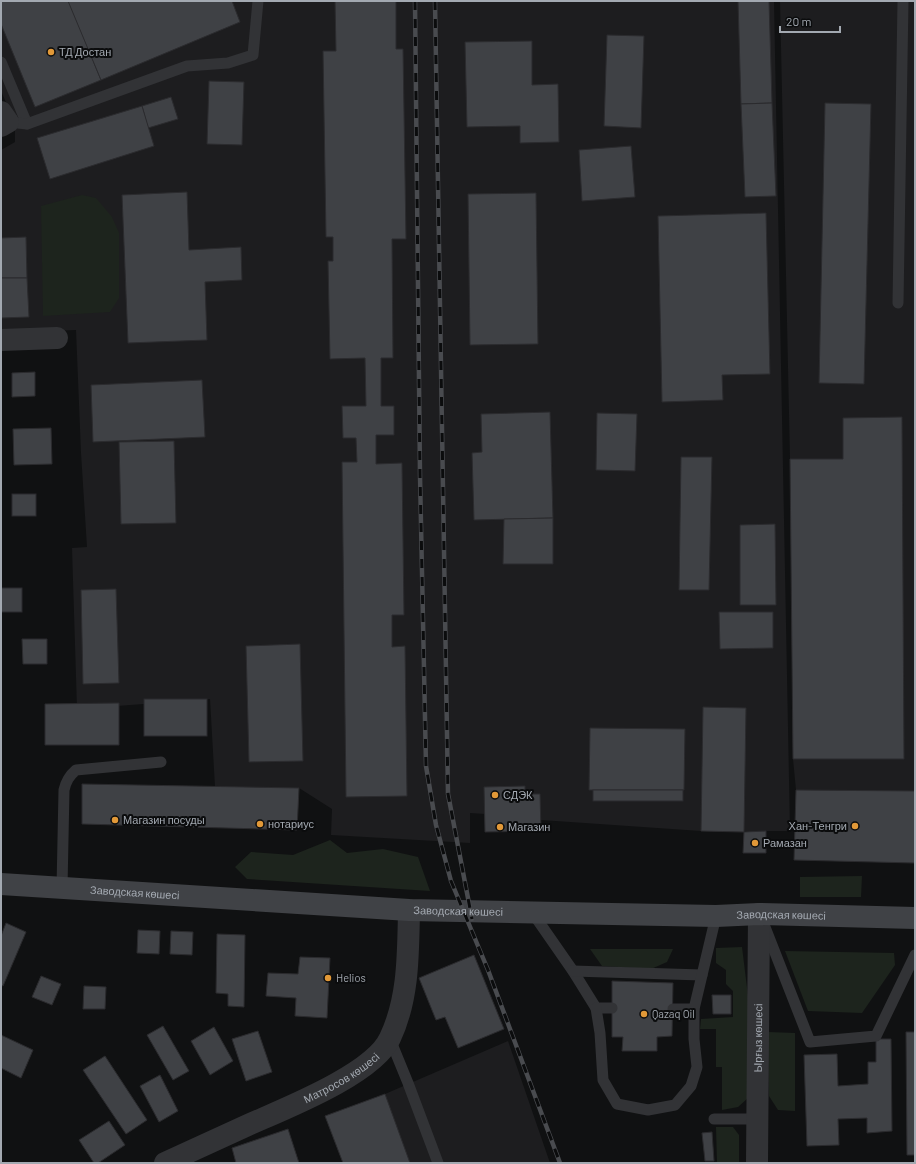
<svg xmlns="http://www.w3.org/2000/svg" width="916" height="1164" font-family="Barlow,sans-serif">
<rect width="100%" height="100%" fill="#101112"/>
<g fill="#1d1d1f">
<path d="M1,1H774L790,831H701L541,820V831L485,832V814L470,813V843L331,835L332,809L299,788L215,787L210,699L77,709L72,548L87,547L81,453L76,330L1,333V150L15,142V123L1,91Z"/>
<path d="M780,1H915V791L796,790L793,759L790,459Z"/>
<path d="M508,1041L550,1163H343L325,1116L385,1094Z"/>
</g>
<g fill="#1d241d">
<path d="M82,195L96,198L112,217L119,233V298L110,312L43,316L41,206Z"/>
<path d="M330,840L347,853L383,849L418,857L430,891L247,879L235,867L251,852L293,855Z"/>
<path d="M862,876L861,897H800V877Z"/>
<path d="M742,947L751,1020L748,1098L738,1107L722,1110V1067H716V1029H700L701,1019L733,1017V991L726,984V970L716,963V948Z"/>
<path d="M590,949H673L667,962L651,969L602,966Z"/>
<path d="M785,951L894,953L895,965L862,1013L808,1011Z"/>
<path d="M768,1032L795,1033V1111L778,1110L769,1096Z"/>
<path d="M716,1127H733L739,1135V1163H717Z"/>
</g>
<g fill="#3f4145" stroke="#2b2b2e">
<path d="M1,1H69L101,80L35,107L1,24Z"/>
<path d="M68,1H232L240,22L101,80Z"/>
<path d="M335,1H396V49H403L406,239H392L393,358H381V406H394V435H376V464L402,463L404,615H392V647L405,646L407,796L346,797L342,462H357L356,438H343L342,406H366L365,358L330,359L328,261H333V237H326L323,51H336Z"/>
<path d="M738,1H769L772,103L741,104Z"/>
<path d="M607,35L644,36L641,128L604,126Z"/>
<path d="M532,41V85L558,84L559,142L520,143V126L467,127L465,42Z"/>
<path d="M209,81L244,82L242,145L207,144Z"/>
<path d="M171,97L178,119L148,128L142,106Z"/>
<path d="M772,103L776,196L745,197L741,104Z"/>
<path d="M825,103L871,104L864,384L819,383Z"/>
<path d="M142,106L154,146L50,179L37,138Z"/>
<path d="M631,146L635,197L582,201L579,150Z"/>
<path d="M187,192L189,250L241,247L242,280L205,282L207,340L128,343L122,195Z"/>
<path d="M536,193L538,344L470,345L468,194Z"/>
<path d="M766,213L770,374L722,375L723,400L662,402L658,216Z"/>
<path d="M26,237L27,278H1V238Z"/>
<path d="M1,278H27L29,317L1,318Z"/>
<path d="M35,372V396L12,397V373Z"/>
<path d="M202,380L205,437L93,442L91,385Z"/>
<path d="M550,412L553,518L474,520L472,453L482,452L481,414Z"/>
<path d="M597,413L637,414L635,471L596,470Z"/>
<path d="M902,417L904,759H793L790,459H843V418Z"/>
<path d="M51,428L52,464L14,465L13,429Z"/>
<path d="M174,441L176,523L121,524L119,442Z"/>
<path d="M681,457H712L709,590H679Z"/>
<rect x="12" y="494" width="24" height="22"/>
<path d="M553,518V564H503L504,519Z"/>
<path d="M775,524L776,605H740V525Z"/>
<rect x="1" y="588" width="21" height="24"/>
<path d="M116,589L119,683L83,684L81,590Z"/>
<path d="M719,612H773V648L720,649Z"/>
<path d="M22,639H47V664H23Z"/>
<path d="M300,644L303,761L249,762L246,646Z"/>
<rect x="144" y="699" width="63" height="37"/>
<path d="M119,703V745H45V704Z"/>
<path d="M703,707L746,708L744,832L701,831Z"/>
<path d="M590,728L685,729L684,790H589Z"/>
<path d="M82,784L299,788L297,830L82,824Z"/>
<path d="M525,786V794H540L541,831L485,832L484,787Z"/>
<rect x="593" y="790" width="90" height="11"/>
<path d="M796,790L915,791V863L794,860Z"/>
<path d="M766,831V853H743L744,832Z"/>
<path d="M6,923L26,932L3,986L1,985V936Z"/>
<path d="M138,930L160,931L159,954L137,953Z"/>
<path d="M171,931L193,932L192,955L170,954Z"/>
<path d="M217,934L245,935L244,1007L228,1006V994L216,993Z"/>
<path d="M474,955L504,1029L458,1048L445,1017L436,1020L419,978Z"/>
<path d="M300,957L330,958L327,1018L295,1016L296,998L266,996L268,973L298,974Z"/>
<path d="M41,976L61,984L52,1005L32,997Z"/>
<path d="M612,981L673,983L672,1036L657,1037V1051H622L623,1037H612Z"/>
<path d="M84,986L106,987L105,1009H83Z"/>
<path d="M712,995H731V1014H713Z"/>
<path d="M163,1026L189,1071L173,1080L147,1035Z"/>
<path d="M214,1027L233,1061L210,1075L191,1041Z"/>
<path d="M258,1031L272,1072L246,1081L232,1039Z"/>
<path d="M906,1032H915V1155H907Z"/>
<path d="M1,1035L33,1050L21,1078L1,1068Z"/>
<path d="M876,1039H891L892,1131L867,1133V1118L838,1119L839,1145L807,1146L804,1055L837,1054L838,1086L868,1084V1062H876Z"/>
<path d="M105,1056L147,1120L126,1134L83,1070Z"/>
<path d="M160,1075L178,1111L159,1122L140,1086Z"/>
<path d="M385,1094L410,1163H343L325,1116Z"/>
<path d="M109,1121L125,1145L98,1163H94L79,1140Z"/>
<path d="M288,1129L299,1163H236L232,1148Z"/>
<path d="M712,1132L714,1161H705L702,1133Z"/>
</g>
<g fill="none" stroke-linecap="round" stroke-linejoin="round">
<g stroke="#323336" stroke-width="11">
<path d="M1,62L27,124"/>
<path d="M8,122L27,124L187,66L228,63L253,55L258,1"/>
<path d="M898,303L903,1"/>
<path d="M62,888L64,790C66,781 69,776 76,770L161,762"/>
<path d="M532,912L573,971L596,1008H612"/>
<path d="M765,927L810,1042L876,1036L915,955"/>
<path d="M573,971L702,975"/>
<path d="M596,1008L600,1033L603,1080L617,1104L648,1110L675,1105L691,1086L697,1067L694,1039V1009"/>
<path d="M673,1009H694L716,916"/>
<path d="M390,1039L408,1083L438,1163"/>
<path d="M714,1119H758"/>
</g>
<g stroke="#323336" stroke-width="22">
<path d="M1,112L8,122L1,126"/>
<path d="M1,340L57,338"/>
<path id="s1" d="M165,1163C193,1150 220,1138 248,1125C284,1109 374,1074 390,1038C409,998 408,953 409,910"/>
<path id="s2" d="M757,1163L759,914"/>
</g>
<path stroke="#404246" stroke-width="22" id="s3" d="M1,884L409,910L716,916L759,914L915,918"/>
<defs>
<g id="rail">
<path d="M415,1L420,475L426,766L436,825L451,881L488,970L560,1163"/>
<path d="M435,1L448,794L472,919"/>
</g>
</defs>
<use href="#rail" stroke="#494b4f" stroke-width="4.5"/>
<use href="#rail" stroke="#0b0c0d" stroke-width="3" stroke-dasharray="9" stroke-linecap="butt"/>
</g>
<g fill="#e29938" stroke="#0b0c0d" stroke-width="1.5">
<circle cx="51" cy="52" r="4"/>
<circle cx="495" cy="795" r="4"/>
<circle cx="115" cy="820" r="4"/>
<circle cx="260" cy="824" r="4"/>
<circle cx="855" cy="826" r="4"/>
<circle cx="500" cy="827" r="4"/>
<circle cx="755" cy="843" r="4"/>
<circle cx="328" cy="978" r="4"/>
<circle cx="644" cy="1014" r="4"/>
</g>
<g text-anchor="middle" stroke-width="4" stroke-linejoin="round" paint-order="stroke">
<g font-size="11" fill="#a3a9b1" stroke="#0b0c0d" text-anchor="start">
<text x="59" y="56">ТД Достан</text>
<text x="503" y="799">СДЭК</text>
<text x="123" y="824">Магазин посуды</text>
<text x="268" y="828">нотариус</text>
<text x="847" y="830" text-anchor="end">Хан-Тенгри</text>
<text x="508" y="831">Магазин</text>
<text x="763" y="847">Рамазан</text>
<text x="336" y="982">Helios</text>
<text x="652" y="1018">Qazaq Oil</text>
</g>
<g font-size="11" fill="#a3a9b1" stroke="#0b0c0d">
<text dy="4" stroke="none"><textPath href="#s3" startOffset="134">Заводская көшесі</textPath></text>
<text dy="4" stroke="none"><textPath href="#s3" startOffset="458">Заводская көшесі</textPath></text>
<text dy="4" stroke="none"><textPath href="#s3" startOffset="781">Заводская көшесі</textPath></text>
<text dy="4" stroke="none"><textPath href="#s2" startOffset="125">Ырғыз көшесі</textPath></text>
<text dy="4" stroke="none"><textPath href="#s1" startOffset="196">Матросов көшесі</textPath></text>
</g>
</g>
<rect width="916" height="1164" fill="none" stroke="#a3a9b1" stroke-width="4"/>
<path d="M780 26v6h60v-6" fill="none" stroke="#a3a9b1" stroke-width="2"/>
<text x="786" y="26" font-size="12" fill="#a3a9b1" stroke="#0b0c0d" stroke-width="3" paint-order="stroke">20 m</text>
</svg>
